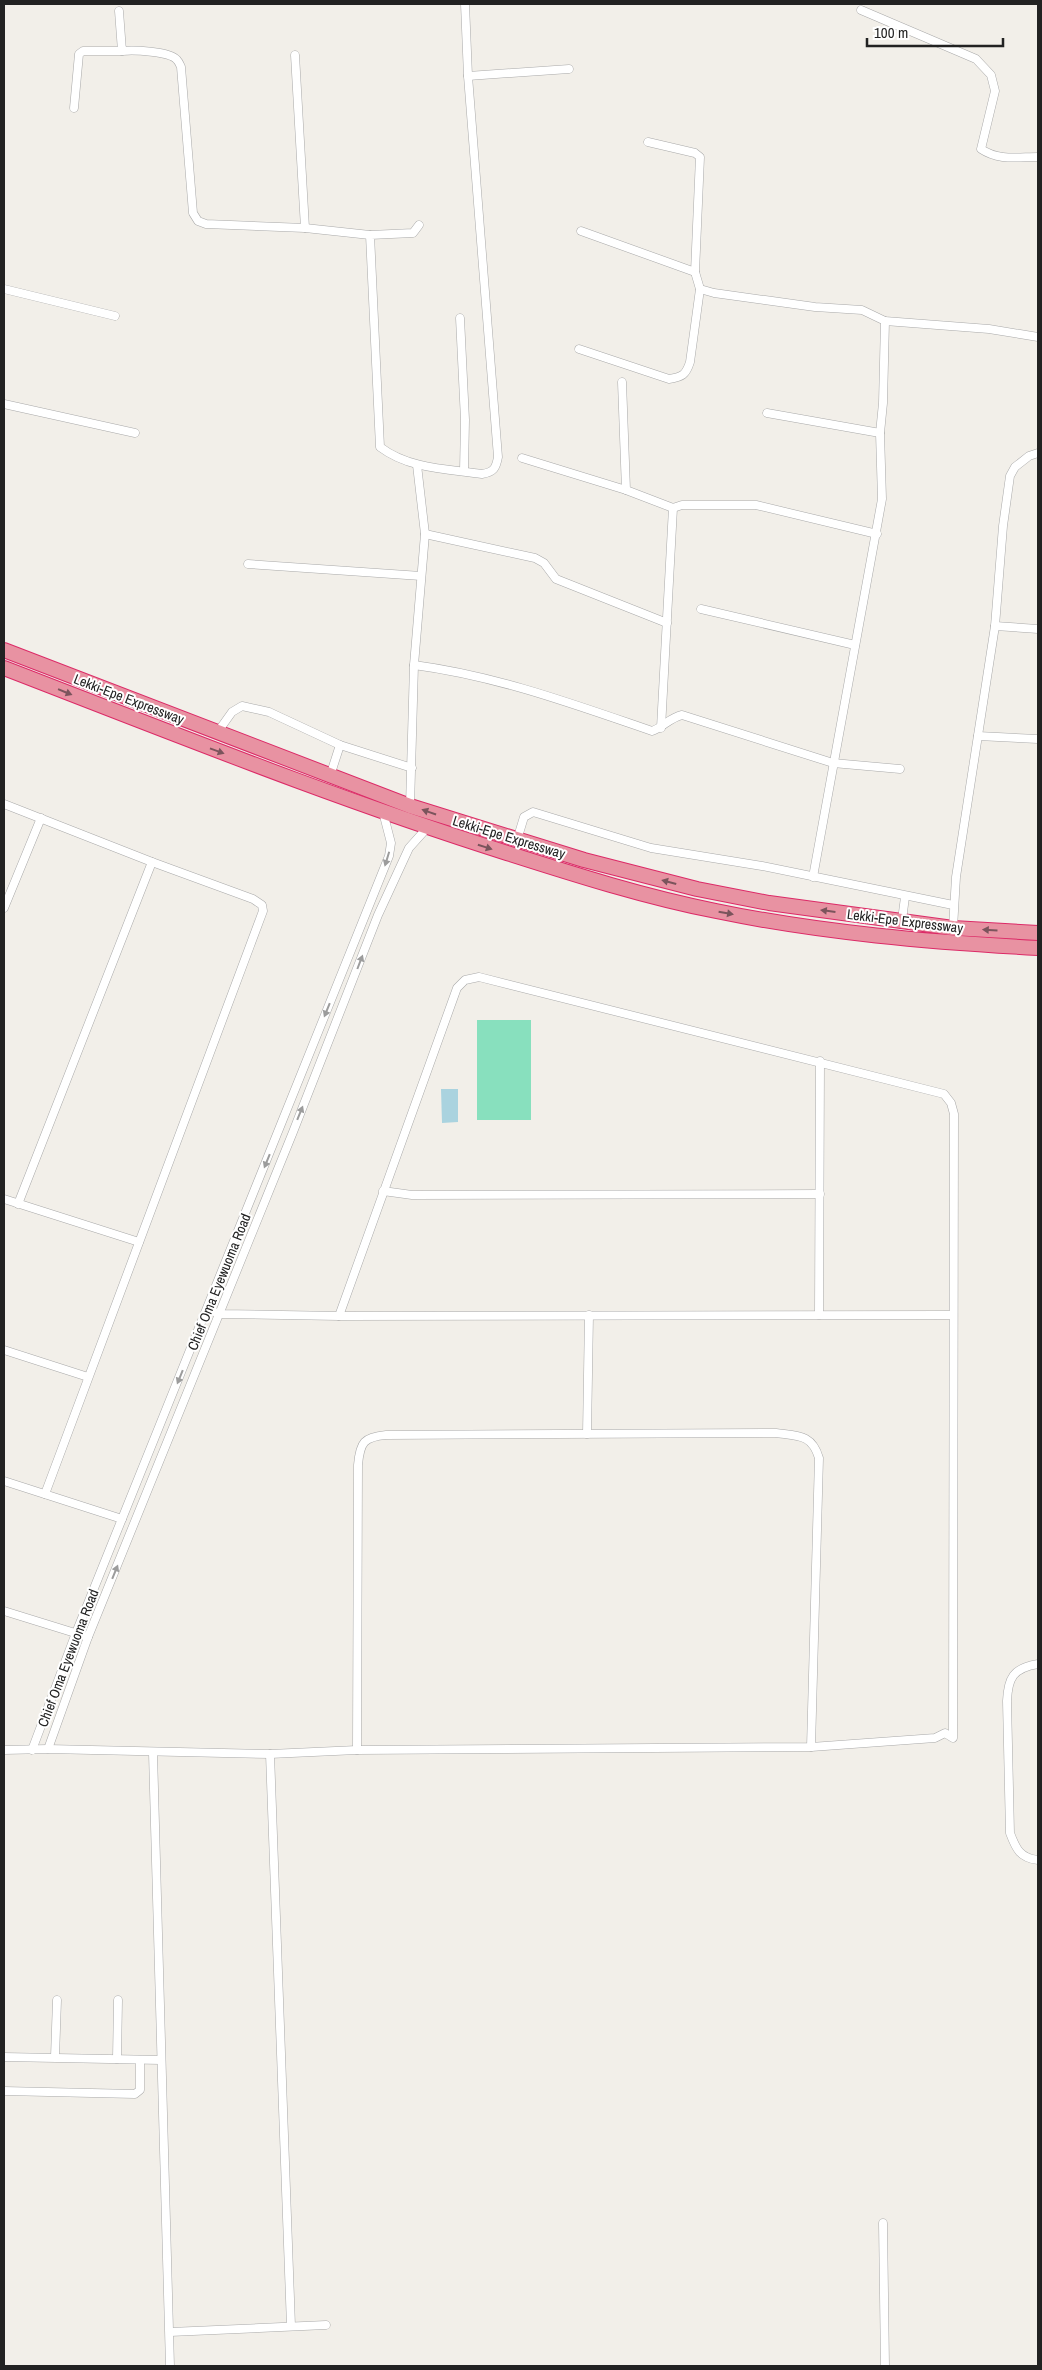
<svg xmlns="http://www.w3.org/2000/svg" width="1042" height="2370" font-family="'Archivo Narrow',sans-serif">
<rect width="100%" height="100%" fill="#f2efe9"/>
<rect fill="#88e0be" x="477" y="1020" width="54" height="100"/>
<path fill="#aad3df" d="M441,1089H458V1122L442,1123Z"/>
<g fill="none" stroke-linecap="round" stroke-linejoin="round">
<defs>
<g id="street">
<path d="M861,10L976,59L991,75L995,91L981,149C999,161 1017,157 1038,157"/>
<path d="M119,11L122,51C133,50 170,51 177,60C179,62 180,65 181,67L193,213L198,221L206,224L305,228L370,235"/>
<path d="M295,55L305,228"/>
<path d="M468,76L569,69"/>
<path d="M74,108L79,54L83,51H122"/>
<path d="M648,142L695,153L700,157L695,272"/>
<path d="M419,225L413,233L370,235L380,447C409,469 447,469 482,474C494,472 496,468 498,457L468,76L465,4"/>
<path d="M581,231L695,272L700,289L714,293L815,307L862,310L885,321L989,329L1038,337"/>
<path d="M4,289L115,316"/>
<path d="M460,318L465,420L464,471"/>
<path d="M579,349L669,379C682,377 686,375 690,362L700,289"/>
<path d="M622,382L626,490L673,508L682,505H756L877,534"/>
<path d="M4,404L135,433"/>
<path d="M767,413L880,433"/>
<path d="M522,458L626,490"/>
<path d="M425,534L535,558L544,563L556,579L667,623"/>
<path d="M248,564L421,576"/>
<path d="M701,609L855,645"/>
<path d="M995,626L1038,629"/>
<path d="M414,665C497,676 573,704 652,731C664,727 669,718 682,715L833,763L900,769"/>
<path d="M661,728L673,508"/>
<path d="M217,733L232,712L242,706L269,712L340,745L412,768"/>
<path d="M978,736L1038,739"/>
<path d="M330,776L340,745"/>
<path d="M4,804L152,862L253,899L262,905L263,911L45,1494"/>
<path d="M410,806L414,665L425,534L417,465"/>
<path d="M517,840L524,817L533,812L651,848L762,866L953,905"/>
<path d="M813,877L882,499L880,433L883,403L885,321"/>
<path d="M4,908L41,818"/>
<path d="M902,920L905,897"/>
<path d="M953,928L956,877L995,626L1003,526L1010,476L1015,467L1029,456L1038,453"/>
<path d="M383,1191L412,1195L820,1194"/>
<path d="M4,1199L139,1242"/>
<path d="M18,1204L152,862"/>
<path d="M208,1309L219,1314L339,1316L953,1315"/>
<path d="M819,1315L820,1061"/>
<path d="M4,1350L88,1377"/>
<path d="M587,1434L589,1315"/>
<path d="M4,1481L122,1519"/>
<path d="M4,1611L88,1637"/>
<path d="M1038,1664C1013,1668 1008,1678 1007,1701L1010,1833C1016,1849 1020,1858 1038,1860"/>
<path d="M48,1749L88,1637L293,1132L378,915L409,848L427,828"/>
<path d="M4,1750L48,1749L270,1754L357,1750L811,1747L935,1738L945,1733L953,1738L954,1114L951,1103L944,1094L479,977L465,980L457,988L339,1316"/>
<path d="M32,1750L76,1633L389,856L391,843L383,812"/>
<path d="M357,1750L358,1465C360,1442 364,1437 386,1435L776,1433C798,1436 812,1434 819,1458L811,1747"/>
<path d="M153,1753L170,2366"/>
<path d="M270,1754L291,2326"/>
<path d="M4,2057L161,2060"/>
<path d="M55,2057L57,2000"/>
<path d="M117,2059L118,2000"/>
<path d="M4,2091L135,2094L140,2090V2060"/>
<path d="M883,2223L885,2366"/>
<path d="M170,2332L326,2325"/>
</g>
<g id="highway">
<path d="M4,650L410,806L584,860L697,889L769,903L953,928L1038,933"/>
<path d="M4,668C170,732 336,799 507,853C576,875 645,897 716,911C822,933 930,942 1038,948"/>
</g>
</defs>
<use href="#street" stroke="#a9a9a9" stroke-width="9"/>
<use href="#highway" stroke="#dc2a67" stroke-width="16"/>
<use href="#street" stroke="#fff" stroke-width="8"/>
<use href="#highway" stroke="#e892a2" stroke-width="14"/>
</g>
<defs><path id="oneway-solid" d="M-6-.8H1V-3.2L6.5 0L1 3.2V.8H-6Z" transform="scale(1.25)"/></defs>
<g fill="#7b545c">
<use href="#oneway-solid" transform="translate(65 692) rotate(22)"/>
<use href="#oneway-solid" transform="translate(217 751) rotate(20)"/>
<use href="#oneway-solid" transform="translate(429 812) rotate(-161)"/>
<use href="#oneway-solid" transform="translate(485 847) rotate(18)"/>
<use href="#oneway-solid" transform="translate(669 882) rotate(-165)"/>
<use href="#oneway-solid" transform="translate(828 911) rotate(-173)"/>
<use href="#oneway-solid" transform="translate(726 913) rotate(10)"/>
<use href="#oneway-solid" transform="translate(990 930) rotate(-177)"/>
</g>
<g fill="#9c9c9c">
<use href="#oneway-solid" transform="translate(387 859) rotate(107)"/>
<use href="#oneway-solid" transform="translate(360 962) rotate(-69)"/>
<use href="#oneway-solid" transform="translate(327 1010) rotate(112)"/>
<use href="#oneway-solid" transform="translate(300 1113) rotate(-68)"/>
<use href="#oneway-solid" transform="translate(267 1161) rotate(112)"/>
<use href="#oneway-solid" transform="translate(180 1377) rotate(112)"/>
<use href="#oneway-solid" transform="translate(115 1572) rotate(-68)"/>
</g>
<g text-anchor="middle" stroke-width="4" stroke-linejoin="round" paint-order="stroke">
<g font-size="14" fill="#222" stroke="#fff">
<text transform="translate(129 699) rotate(21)" y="5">Lekki-Epe Expressway</text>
<text transform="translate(509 837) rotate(17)" y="5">Lekki-Epe Expressway</text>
<text transform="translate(905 921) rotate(7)" y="5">Lekki-Epe Expressway</text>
<text transform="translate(219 1282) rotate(-68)" y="5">Chief Oma Eyewuoma Road</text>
<text transform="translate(68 1658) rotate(-69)" y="5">Chief Oma Eyewuoma Road</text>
</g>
</g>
<rect width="1042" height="2370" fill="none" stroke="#222222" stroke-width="10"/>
<path d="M867 38v8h136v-8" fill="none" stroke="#222222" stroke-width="2.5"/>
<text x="874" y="38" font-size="15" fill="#222222" stroke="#ffffff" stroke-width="4" paint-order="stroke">100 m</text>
</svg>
